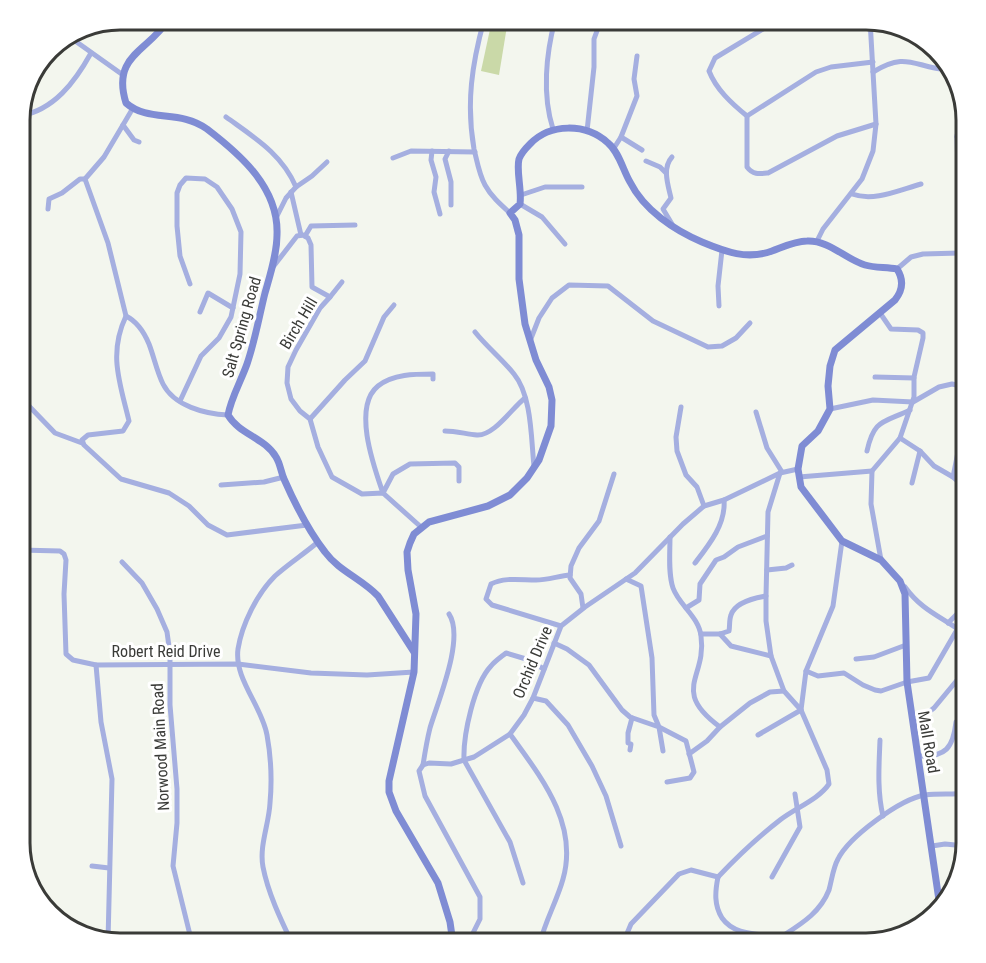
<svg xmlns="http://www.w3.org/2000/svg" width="986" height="963" font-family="'Roboto Condensed',sans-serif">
<rect width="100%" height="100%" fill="#f3f6ee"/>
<path fill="#cad9a8" d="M492,20H508L499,75L481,71Z"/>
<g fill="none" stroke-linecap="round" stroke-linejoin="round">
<g stroke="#a5afe0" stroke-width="5">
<path d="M484,20C472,64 466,103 474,149C477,161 479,174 485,185C491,196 500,204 510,213"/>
<path d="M778,20L715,58L709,71C716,89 731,103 747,116V167C753,175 759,174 768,173L837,136L876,124"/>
<path d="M71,38L123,75"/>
<path d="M873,72C907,51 913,67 948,70"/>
<path d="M133,108L104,157L85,179L108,243L126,316C138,322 144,332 149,344C154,357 157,372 163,384C174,406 205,414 228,415"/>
<path d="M20,116C54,110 75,82 91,53"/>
<path d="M747,116L816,72L831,67L873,62"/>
<path d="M226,117C255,138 282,154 296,187"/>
<path d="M123,125L134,140L139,142"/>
<path d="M553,129C542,95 546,54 555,20"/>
<path d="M587,131L594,67V39L601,20"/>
<path d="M957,135L962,313L966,339"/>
<path d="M621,137L642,150"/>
<path d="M957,137L966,132"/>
<path d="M614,148L621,137L637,96L634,79L637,56"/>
<path d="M432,151L431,160L436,177L434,192L440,214"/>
<path d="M449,151L445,159L451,182V205"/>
<path d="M393,158L411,151L475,152"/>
<path d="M646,161L660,167L666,173"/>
<path d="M291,192L301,235"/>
<path d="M852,194C874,202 899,190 921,184"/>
<path d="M521,195L545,187H582"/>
<path d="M520,204L542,217L565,244"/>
<path d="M48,209L49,199L62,193L80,179H85"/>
<path d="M959,214L966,209"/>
<path d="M276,218L286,198L296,187L312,176L327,162"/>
<path d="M672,224L663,209L671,198C668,185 662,168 672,157"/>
<path d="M305,236L311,226L355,225"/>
<path d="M817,241L823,229L862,179L873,151L876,124L870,20"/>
<path d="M273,267L297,236L303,235L308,238L311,245L312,287L330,297L320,308L296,350L288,367L287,383L291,399L300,411L310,419L318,447L332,477L362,494L383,493L421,527"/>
<path d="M897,269L911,257L923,254L960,253"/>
<path d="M330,297L342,282"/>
<path d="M719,306L718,286L722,250"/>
<path d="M200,312L208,293L233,308"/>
<path d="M880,313L891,329L918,330L923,333V338L914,377V397L900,438L872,471L871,504L881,560"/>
<path d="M126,316C108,354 120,383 129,421L123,431L88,435L82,440L84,445L121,479L169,493L189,506L208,525L227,535L307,525"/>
<path d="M475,332C487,347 502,359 514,374C532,396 531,439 534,466"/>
<path d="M530,341L539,318L552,298L569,285L608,286L653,321L708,347L722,346L736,338L750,323"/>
<path d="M875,377L914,378"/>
<path d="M433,379V374C415,374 393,374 378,386C352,407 374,467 383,493L393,474L410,464L455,463L459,467V481"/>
<path d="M180,401L201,356L219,338L231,317L240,274L241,232L232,209L217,187L205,179L186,178L180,185L177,193V226L180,256L190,284"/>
<path d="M27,404L55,433L82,443"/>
<path d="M681,407L676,437L677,451L686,475L697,487L704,506"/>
<path d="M830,409L873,400L913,402L939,387L952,384L966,387"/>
<path d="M756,412L767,448L782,472"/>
<path d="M310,419L345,380L365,361L384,317L394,305"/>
<path d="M445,431C456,431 466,434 477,435C494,436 512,408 525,398"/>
<path d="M900,438L920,451L934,466L953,477L966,489"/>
<path d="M867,451C874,419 883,423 910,410"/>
<path d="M799,477L872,471"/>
<path d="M953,477L966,412"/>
<path d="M912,483L920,451"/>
<path d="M221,485L264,482L284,477"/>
<path d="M670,537C670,553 668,573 673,588C679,605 699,617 701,636C707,678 670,690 720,727"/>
<path d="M20,550L60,551L64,554L66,560L64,594L66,654L73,660L96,665L238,664L311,673L367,675L414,672"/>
<path d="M122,562L142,583L157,609L167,632L170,654V705L177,789V823L173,866L192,943"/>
<path d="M695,563C709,545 726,524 724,500"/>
<path d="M767,570L786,568L792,565"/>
<path d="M626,579L641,586L652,658L654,715L659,727L686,741L694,772L690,778L667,782"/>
<path d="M905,587C923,612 943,617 966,635"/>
<path d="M583,608L581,594L570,578L571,566L579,548L599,521L614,474"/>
<path d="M686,608L699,600L700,584L716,560L724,557L738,547L767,536"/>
<path d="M948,623L966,605"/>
<path d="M561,626L492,605L486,599L491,584C505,577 521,580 536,580C547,580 559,576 570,575"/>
<path d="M701,634H720L729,631C730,626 729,620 731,615C735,602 754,598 766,596"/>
<path d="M720,634L731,646L771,656"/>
<path d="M554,643L567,649L589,665L622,710L630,717L659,727L663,751"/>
<path d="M856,659L874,657L906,645"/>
<path d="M96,665L101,722L112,779L108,941"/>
<path d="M806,671L818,676L844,673L863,685L875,690L881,691L907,682L929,678L958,628"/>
<path d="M533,698L546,701L568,725L592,766L606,796L621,846"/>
<path d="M801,710L806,671L833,606L842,541"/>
<path d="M913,724L934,708L958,679L966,676"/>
<path d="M510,734C540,776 579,823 563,879C557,901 545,921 540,943"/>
<path d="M758,735L801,710"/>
<path d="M880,740C879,765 877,791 883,816"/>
<path d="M630,750L631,744L628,743V733L632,718"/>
<path d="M689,754L707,741L720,727L750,703L770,692L784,691"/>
<path d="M919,756C946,757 953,748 956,722L966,716"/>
<path d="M423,765C425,752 427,740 430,728C438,701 465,638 449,614"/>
<path d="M932,846L945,844L966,846"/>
<path d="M92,866L109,868"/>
<path d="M718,877C737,857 758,837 780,820C795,808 818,800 829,784L827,770L801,710L784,691L771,656L766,621V596L768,512L780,473"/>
<path d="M718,877C715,892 714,905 722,918C739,942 774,929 796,943"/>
<path d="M772,877L800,827L795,794"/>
<path d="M523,883L510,842L464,760C463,735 474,684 491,666C495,661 501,657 506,653L526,659L544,669"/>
<path d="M931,919L933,917"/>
<path d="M781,937C801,924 820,913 829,890C832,879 833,868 838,859C849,837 900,799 925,795C939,793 953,795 966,793"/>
<path d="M292,943C281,920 268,893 263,867C259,846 269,824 270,803C272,781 271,757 267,735C262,706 234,679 238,649C242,624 257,594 275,576C288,564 304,554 318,542"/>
<path d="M468,943L480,919V897L425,796L419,771L423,765L429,763L451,764L474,757L510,734L524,715L533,698L561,626L585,607L635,573L683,524L704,506L724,500L780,473L798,469"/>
<path d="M623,943L631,924L679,874L691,870L718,877"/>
</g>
<g stroke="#7f8cd4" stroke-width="7">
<path d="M168,20C149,51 111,55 126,103C149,123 179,109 207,129C241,155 279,188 277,235C277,254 270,275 265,293C259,317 255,341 247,364C241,381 231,398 228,415C239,434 265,438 276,457C280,463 281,472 284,479C295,504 308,530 325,552C339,571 362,579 378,596L414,652"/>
<path d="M453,943L450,922L438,883L396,811L389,792V781L414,672L416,614L408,570L407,552L410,543L414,534L429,522L488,506L510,495L527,478L539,460L551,426L552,400L549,387L536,360L525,324L519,279V235L515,220L510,213L520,204C522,190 516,171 519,159C521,153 526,148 530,144C550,123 586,123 608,143C619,152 623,170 630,182C644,210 674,230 702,242C726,252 747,260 772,251C783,247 795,241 807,241C829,240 845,259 865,265C875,268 886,267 897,269C904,280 903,290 895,300L835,350L830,366L828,386L830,409L818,431L802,446L798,469L801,487L842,541L881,560L900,581L905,594L907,682L940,907"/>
</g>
</g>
<g text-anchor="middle" stroke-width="6" stroke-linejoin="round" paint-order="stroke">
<g font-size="16" fill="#3a3b38" stroke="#fff">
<text transform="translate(298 323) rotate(-59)" y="6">Birch Hill</text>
<text transform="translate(241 327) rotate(-74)" y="6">Salt Spring Road</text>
<text x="166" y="657">Robert Reid Drive</text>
<text transform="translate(532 662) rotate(-67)" y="6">Orchid Drive</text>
<text transform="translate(929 742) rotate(80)" y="6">Mall Road</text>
<text transform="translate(160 747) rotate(-93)" y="6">Norwood Main Road</text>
</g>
</g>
<path d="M0 0H986V963H0ZM120 30H866A90 90 0 0 1 956 120V843A90 90 0 0 1 866 933H120A90 90 0 0 1 30 843V120A90 90 0 0 1 120 30Z" fill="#fff" fill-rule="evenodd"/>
<path fill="none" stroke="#3a3b38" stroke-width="3" d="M120 30H866A90 90 0 0 1 956 120V843A90 90 0 0 1 866 933H120A90 90 0 0 1 30 843V120A90 90 0 0 1 120 30Z"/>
</svg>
